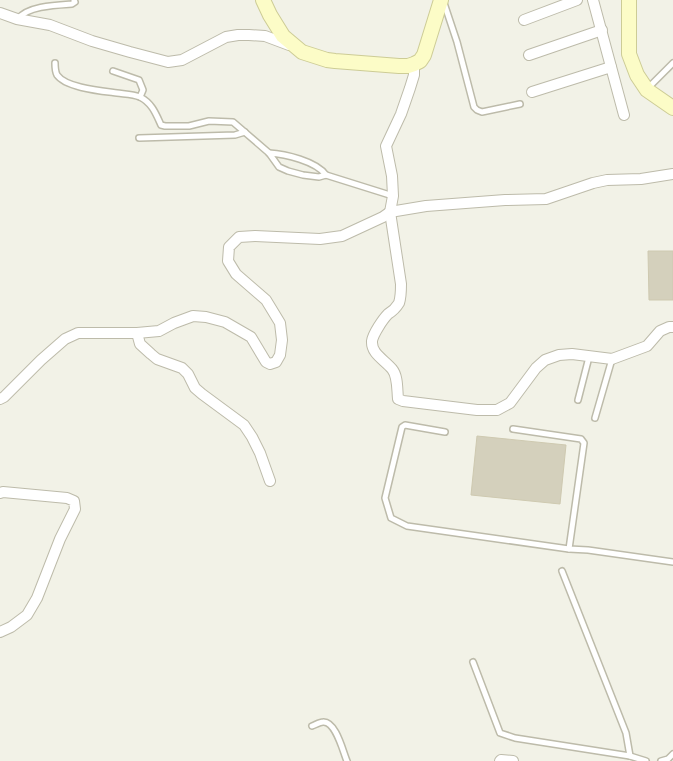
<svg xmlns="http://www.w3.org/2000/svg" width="673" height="761" font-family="'PT Sans',sans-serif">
<rect width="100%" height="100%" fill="#f2f2e7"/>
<g fill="#d4d0bc" stroke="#cec9b0">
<path d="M648,251H673V300H649Z"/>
<path d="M477,436L566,445L560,504L471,495Z"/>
</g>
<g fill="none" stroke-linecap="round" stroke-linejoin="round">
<defs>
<g id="lane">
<path d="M444,3L457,42L474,107L477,110L482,112L520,104"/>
<path d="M18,19C27,6 57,5 72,4L75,2L74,0"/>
<path d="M55,63C55,67 55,71 57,75C66,88 102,91 117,93C124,94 133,94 140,97C152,103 156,114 161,125L165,126H189L209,121L233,122L269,153L279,167L288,171L303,175L319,177L326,175L393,196"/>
<path d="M113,71L139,80L143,90L140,97"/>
<path d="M647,89L673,63"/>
<path d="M139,138L235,135L245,132"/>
<path d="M269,153C285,154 316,161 326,175"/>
<path d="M578,400L589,357"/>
<path d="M595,418L612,359"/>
<path d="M513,429L581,439L584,443L569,549"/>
<path d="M445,432L405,425L402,427L385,498L391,518L407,526L569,549L588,550L673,562"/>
<path d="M562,571L626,733L630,756"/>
<path d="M473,662L500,733L515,738L630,756L646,761"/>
<path d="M312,726C315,725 320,722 323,722C336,721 343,752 347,761"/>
<path d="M661,761L668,759L673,754"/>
</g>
<g id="street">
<path d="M593,0L624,115"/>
<path d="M0,13L17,19L50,25L92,41L130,52L168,62L182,60L226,37L238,35H249L265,36L289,45"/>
<path d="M524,20L577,0"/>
<path d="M529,55L602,30"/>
<path d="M414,64V75L410,88L401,114L386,146L392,176L393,196L390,212L401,284C401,290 401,297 399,303C396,308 393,311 388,314C383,319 373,334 372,341C371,354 385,360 392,369C398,376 397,389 398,399L403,401L477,410H497L510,403L536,368L545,360L559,355L572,354L612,359L647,346L660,331L669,327H673"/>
<path d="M532,92L611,67"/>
<path d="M137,333L140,344L151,354L157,359L182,368L188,374L195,388L202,394L244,425L252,437L260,453L270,481"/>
<path d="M0,399L4,397L41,360L65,339L78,333H137L159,331L174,323L193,316L206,317L225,322L251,337L266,362L270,364L276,362L280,355L282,340L280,323L266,300L236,274L228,261L229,247L239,237L255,236L320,239L342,236L383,217L390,212L426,206L505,200L546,199L593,183L607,180L641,179L673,174"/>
<path d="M0,493L3,492L67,498L74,501L75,509L60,539L37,598L27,615L11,627L0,632"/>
<path d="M500,761L501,760L513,761"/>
</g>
<g id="secondary">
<path d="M263,0L270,15L283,36L302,52L327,60L335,61L399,66H408L414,64L420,61L424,55L441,0"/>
<path d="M629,0V54L637,75L647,90L673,108"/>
</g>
</defs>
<use href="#lane" stroke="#bdbbaa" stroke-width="8"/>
<use href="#street" stroke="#bdbbaa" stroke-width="12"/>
<use href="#secondary" stroke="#cdcc96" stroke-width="16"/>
<use href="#lane" stroke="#fff" stroke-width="5"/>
<use href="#street" stroke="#fff" stroke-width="10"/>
<use href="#secondary" stroke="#fcfcc7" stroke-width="14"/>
</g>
</svg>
